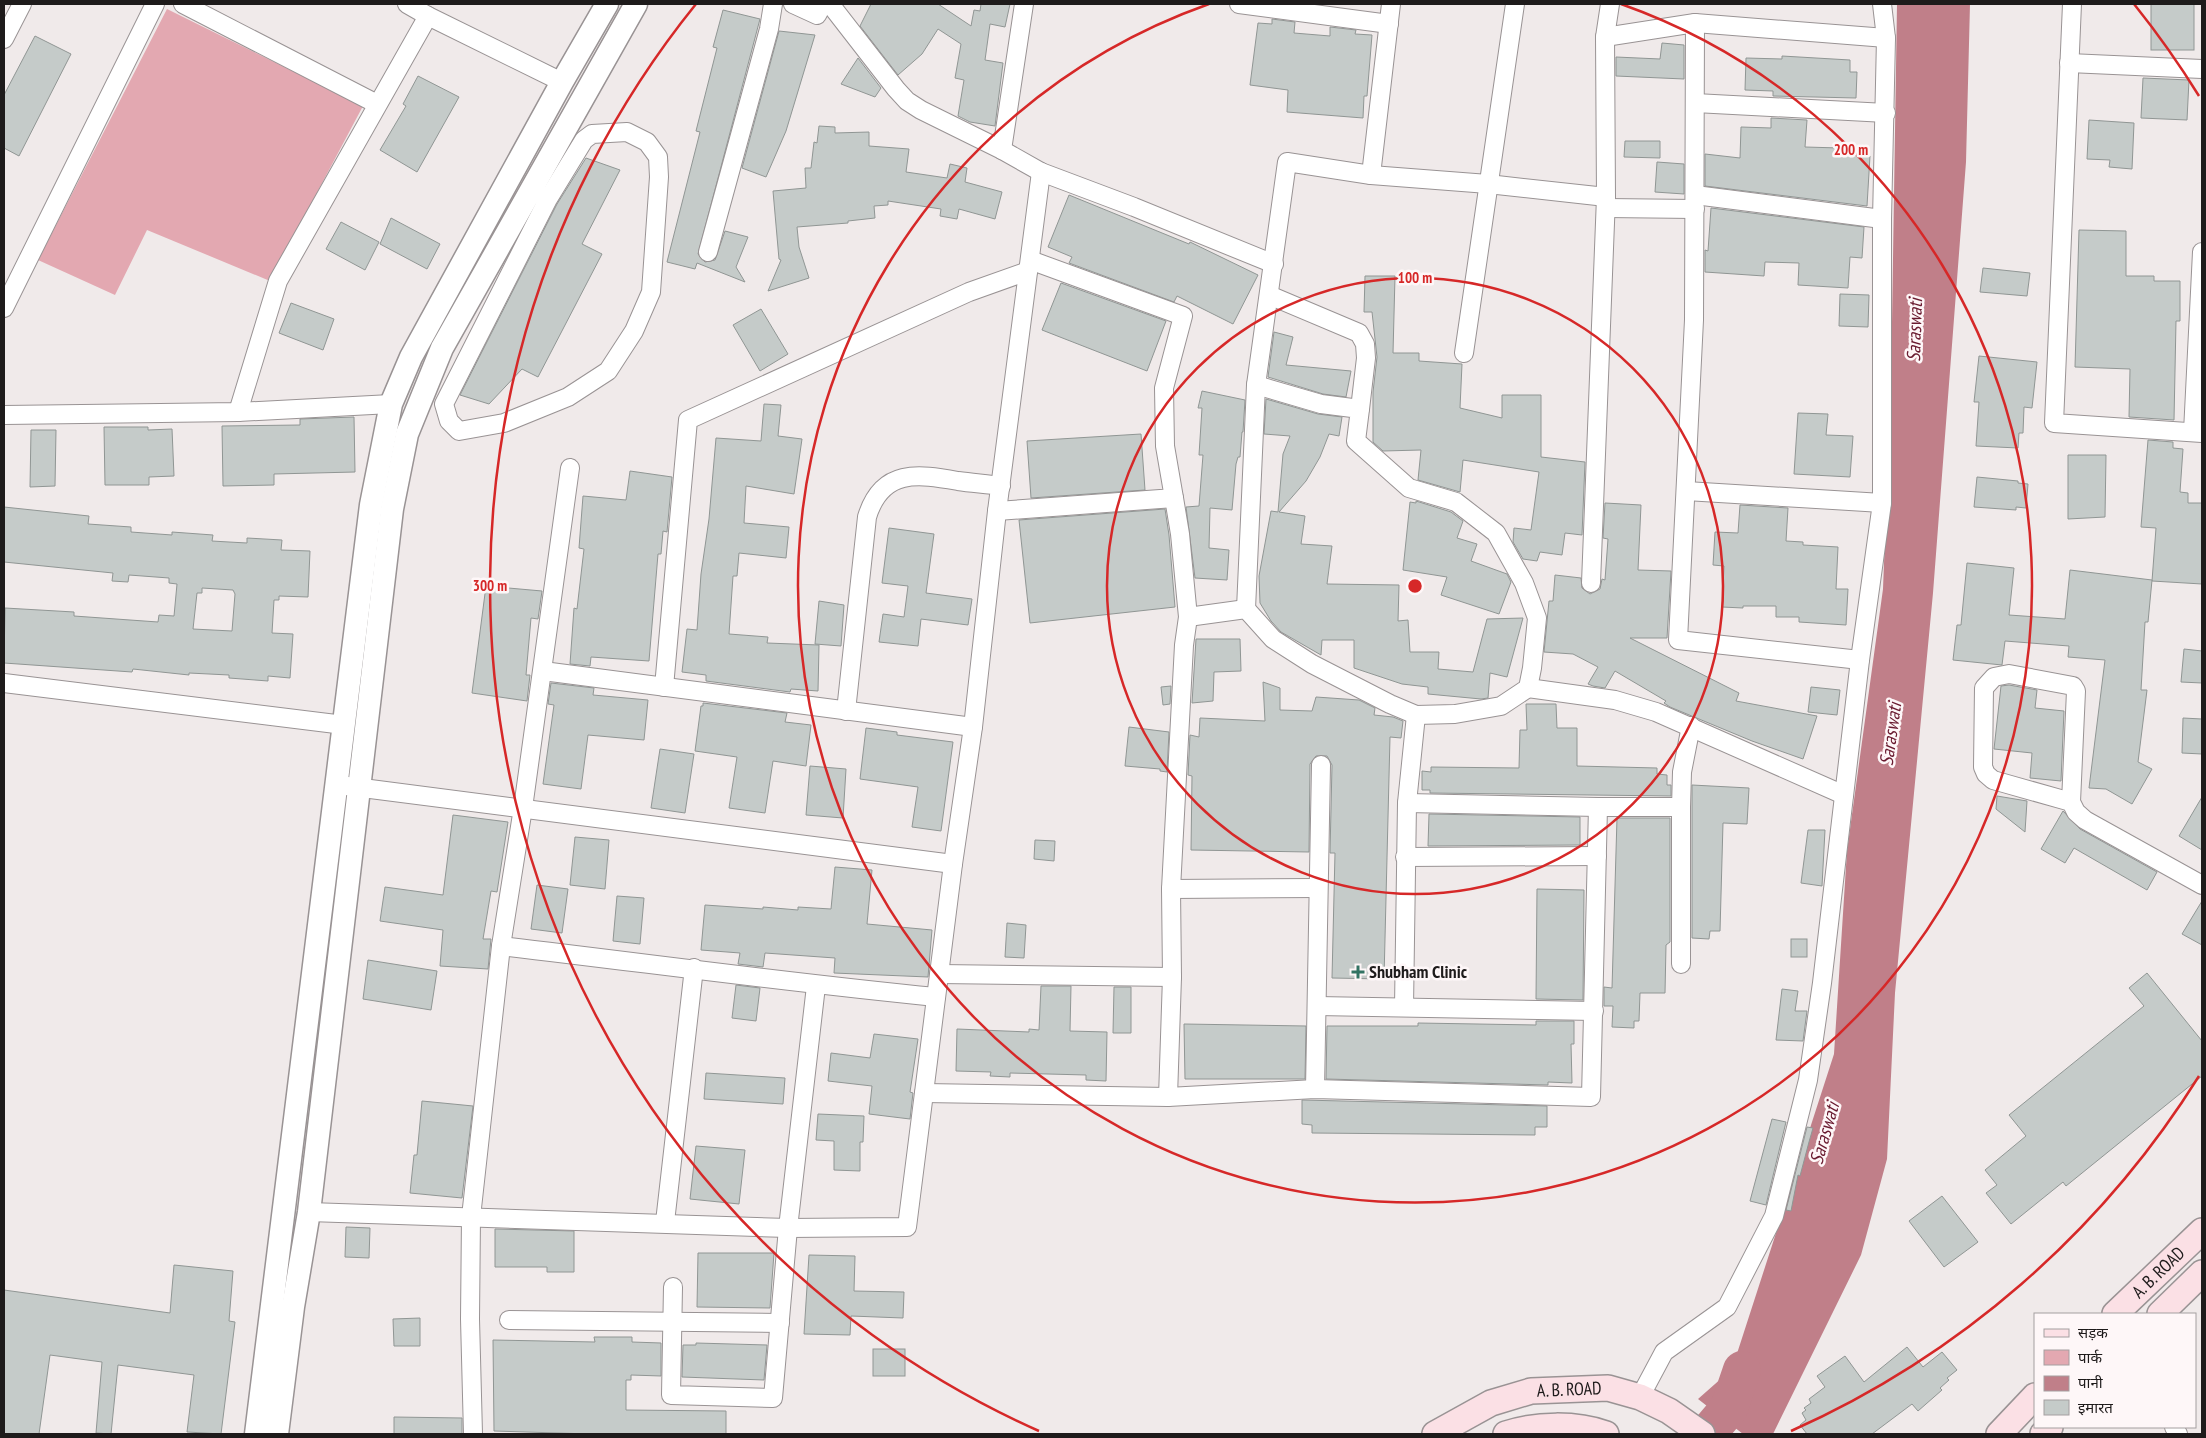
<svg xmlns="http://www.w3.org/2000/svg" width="2206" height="1438" font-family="'PT Sans Narrow','Noto Sans Devanagari',sans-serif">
<rect width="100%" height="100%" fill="#f0eaea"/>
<path fill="#e3a8b1" d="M167,9L363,106L270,281L147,230L115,295L38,260Z"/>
<path fill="#c07f89" d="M1897,4H1970L1966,162L1933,593L1895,993L1887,1159L1861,1255L1773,1434H1743L1698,1399L1732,1369L1834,1054L1847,851L1883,589L1891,386Z"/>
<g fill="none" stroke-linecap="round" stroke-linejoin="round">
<path stroke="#c07f89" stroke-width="38" d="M1707,1434L1729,1408L1742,1370"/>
</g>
<g fill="#c5cbc9" stroke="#909694" fill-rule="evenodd">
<path d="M871,4H938L971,26L974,10L980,11L981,4H1010L1005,27L990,24L985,60L1003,63L995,126L970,122L958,116L964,80L955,78L961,44L938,29L922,54L898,75L860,26Z"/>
<rect x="2151" y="4" width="43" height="46"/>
<path d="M723,10L760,19L698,254L705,262L715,260L725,231L748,237L736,267L745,282L697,263L695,269L667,262L700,132L696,131L717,48L713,47Z"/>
<path d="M1272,19L1295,22L1294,33L1330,36V27L1356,30L1355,34L1372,35L1367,96H1364L1363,118L1287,112L1288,90L1250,85L1258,23L1272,24Z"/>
<path d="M779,31L815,35L786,131L766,177L742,168Z"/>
<path d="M35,36L71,54L19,156L4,148V95Z"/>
<path d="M1662,43L1684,45V79L1616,76V57L1660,59Z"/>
<path d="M1782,56L1850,60V72H1857L1856,98L1773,96V91L1745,90L1746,58L1782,59Z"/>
<path d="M858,58L881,88L875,97L841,84Z"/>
<path d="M418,76L459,97L417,172L380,150L406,106L403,104Z"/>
<path d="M2143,78L2189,80L2187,120L2141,118Z"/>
<path d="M1771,118L1807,120L1805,147L1840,148V145L1856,146L1855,155L1870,156L1867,206L1705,186V154L1740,158L1741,127L1771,128Z"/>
<path d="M2089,120L2134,123L2132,169L2109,167L2110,160L2087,159Z"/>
<path d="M819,126L835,127V133L869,132V146L909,149L906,172L947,178L950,164L967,168L965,182L1002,192L995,219L959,209L957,219L940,216L941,209L888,201V205L874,206L875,218L848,221V223L797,227L799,247L809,278L768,291L781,260L779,259L773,191L806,188L805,168H811L814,142L817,143Z"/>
<path d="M1625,141H1660V158L1624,157Z"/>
<path d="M586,158L620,170L582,244L602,254L538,377L522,369L489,404L460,395L557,204Z"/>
<path d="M1657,162L1684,164V194L1655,192Z"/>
<path d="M1069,195L1189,244L1190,242L1258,275L1233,324L1177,296L1174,302L1069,263L1072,257L1048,247Z"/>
<path d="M1711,208L1864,227L1862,258L1850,257L1848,288L1798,285L1799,263L1765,262L1764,276L1705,272V250L1708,251Z"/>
<path d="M391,218L440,244L427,269L380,244Z"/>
<path d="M341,222L379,242L365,270L326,249Z"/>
<path d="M2079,230L2126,231V276H2154V281H2180V321H2176L2174,420L2129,417L2130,369L2075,367Z"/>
<path d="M1983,268L2030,273L2027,296L1980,292Z"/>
<path d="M1365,276H1395L1393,353H1419V361L1462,364L1460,408L1502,418V395H1541V457L1585,462L1582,535L1565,533L1562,555L1540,552L1537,561L1523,559L1513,542L1514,528L1531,530L1539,472L1463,460L1460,492L1418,480L1421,450L1383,451L1373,442V392L1377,357L1372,312H1364Z"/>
<path d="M1061,283L1166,321L1147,371L1042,330Z"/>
<path d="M1840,294L1869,295L1868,327L1839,326Z"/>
<path d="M291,303L334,319L323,350L279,333Z"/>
<path d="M761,309L788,354L760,371L733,325Z"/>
<path d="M1274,332L1293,337L1286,365L1351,371L1346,397L1323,394L1268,377Z"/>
<path d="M1979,356L2037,362L2032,408L2024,407L2023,433H2019L2018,448L1976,446L1979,402H1974Z"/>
<path d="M1202,391L1245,400L1243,432H1242L1240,457H1238L1236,464L1232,510L1210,508L1209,548L1229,550L1227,580L1195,578L1186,507L1199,506L1203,455H1199L1202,408H1198Z"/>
<path d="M1266,399L1318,414L1342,417L1339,436L1329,434L1320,457L1306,481L1279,512L1305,516L1301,544L1332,546L1327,584L1399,585L1398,621L1408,620L1410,652H1439L1438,669L1473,672L1487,619L1523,618L1507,677L1490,673L1488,698L1481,699L1428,694V687L1402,684L1354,668V640H1322L1321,655L1281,632L1271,621L1260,603L1259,576L1271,511L1278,512L1283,454L1290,436L1264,434Z"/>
<path d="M764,404L781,405L778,436L802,439L794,494L746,486L744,523L789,527L786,558L739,553L737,576H733L729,634L768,637L767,643L819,645L818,691L791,689L790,692L706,681V675L682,672L687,629L697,630L701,574L709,519L716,438L761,441Z"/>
<path d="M1798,413L1828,414L1826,435L1853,436L1850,477L1794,474Z"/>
<path d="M354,417L355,472L274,474V485L223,486L222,426L300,425V419Z"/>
<path d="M104,427H148V430L172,429L174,476L149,477V485H105Z"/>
<path d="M31,430H56L55,486L30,487Z"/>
<path d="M1141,434L1145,490L1031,498L1027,441Z"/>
<path d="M2148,440L2173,442V448L2183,449L2180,492L2188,493V503H2202V584L2152,581L2156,528L2141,527Z"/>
<path d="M2068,455H2106L2105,517L2068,519Z"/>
<path d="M630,471L672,477L667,532L663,531L661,554H658L649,661L591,657L590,666L570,664L574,608L577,609L584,549L579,548L583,496L626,500Z"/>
<path d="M1977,477L2018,481V483L2028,484L2026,508L2016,507V510L1974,507Z"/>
<path d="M1416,501L1451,512L1463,521L1457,538L1477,544L1471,561L1507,574L1511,582L1499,614L1441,595L1447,577L1403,570L1410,502L1416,503Z"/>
<path d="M1605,503L1641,505L1638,570L1671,571L1667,638H1630L1739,693L1736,701L1817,716L1803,759L1752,741L1670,707L1664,703L1666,701L1615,671L1605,688L1593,686L1588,684L1598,667L1573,654L1544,652L1549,601H1553L1555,575L1581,578L1582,588L1590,594L1600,589L1602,579L1605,580L1608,539L1603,538Z"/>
<path d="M1740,505L1788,508L1786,541L1803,542V545L1838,547L1836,589H1848L1846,625L1799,622V617H1776V606H1743V608L1722,607L1724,566L1713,565L1715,532L1738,533Z"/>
<path d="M4,507L89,516L88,524L131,527V532L172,535V532L213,535L212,541L229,542L247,543V538L282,540L281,550L310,551L308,597L279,596V600H274L272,633L293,634L290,678L268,676V681L229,678V675L189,673V675L133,669L132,672L4,663L5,608L74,612V616L158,622L159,615L174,616L177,584L169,583V578L129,575L128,582L112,581L113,573L4,562ZM202,588L233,590L235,594L232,631L193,629L197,593H202Z"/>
<path d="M1165,509L1169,535L1175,607L1030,623L1019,520Z"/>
<path d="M889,528L934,534L926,593L972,599L968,625L921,619L918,646L879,642L883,614L904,617L908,586L882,583Z"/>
<path d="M1967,563L2014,568L2009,615L2065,619L2070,570L2152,580L2148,622H2145L2141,690H2147L2138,762L2152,769L2132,804L2106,789L2089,788L2105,660L2068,657L2069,646L2005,641L2002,665L1953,660L1957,625H1961Z"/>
<path d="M486,586L542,591L538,619L531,618L526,675H530L527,701L472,693Z"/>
<path d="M819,601L844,605L841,646L815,644Z"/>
<path d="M1196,639H1240L1241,671L1214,672L1213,701L1192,703Z"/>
<path d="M2184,649L2202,651V683L2181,682Z"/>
<path d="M1263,682L1280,688V710L1312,711L1316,697L1359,700L1375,708L1374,715L1393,717L1403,721L1401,738L1390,737L1384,979L1332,978L1335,853H1330L1332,765L1327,756H1316L1310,764L1309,852L1191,850L1192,776L1188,775L1190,735L1199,737L1200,718L1265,721Z"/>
<path d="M551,683L594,688L593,695L648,700L644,740L588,735L581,789L543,784L554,705L548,704Z"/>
<path d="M2009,685L2037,690L2035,708L2064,711L2061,781L2030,778L2032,753L1994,749L2001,686Z"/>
<path d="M1171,686L1170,704L1163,705L1161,687Z"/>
<path d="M1811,687L1840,690L1837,715L1808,712Z"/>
<path d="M703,703L787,713L785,722L811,725L806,766L773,761L765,813L729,808L737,757L695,751L701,706H703Z"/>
<path d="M1526,704H1556L1557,728H1577V766L1657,768V774L1667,775V785H1671V796L1430,793V790H1422V771L1431,772V767L1519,768L1520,730H1527Z"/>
<path d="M2183,718L2202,719V754L2182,753Z"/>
<path d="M1129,727L1169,732L1167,772L1160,771V769L1125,766Z"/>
<path d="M866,728L897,732V735L953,742L941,831L912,827L918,787L860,779Z"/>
<path d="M660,749L694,754L685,813L651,808Z"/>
<path d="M810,766L846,769L843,818L806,815Z"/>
<path d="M1692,785L1749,788L1747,824L1723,823L1720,931H1710L1709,939L1692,938Z"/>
<path d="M1997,796L2027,801L2025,832L1996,809Z"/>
<path d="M2202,797V850L2179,836Z"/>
<path d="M2063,811L2080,829L2157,872L2147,890L2074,848L2065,863L2041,849Z"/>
<path d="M1429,814L1580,817V845L1428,846Z"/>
<path d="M453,815L508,822L497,892L491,891L483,939H491L488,969L440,966L443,930L380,921L385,887L443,895Z"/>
<path d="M1617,818H1670V942L1666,945L1665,993H1640L1639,1021H1634V1028L1612,1027L1613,1006H1604V987L1612,988Z"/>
<path d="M1808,830H1825L1822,886L1801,883Z"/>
<path d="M575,837L609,840L605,889L570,885Z"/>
<path d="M1035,840L1055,841L1054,861L1034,859Z"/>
<path d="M835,867L872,870L867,924L932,930L928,977L834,973L835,958L765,953L763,967L738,964L740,953L701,950L705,905L763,909V907L798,910V907L831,909Z"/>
<path d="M537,885L568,889L562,933L531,929Z"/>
<path d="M1537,889L1584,890L1583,1000L1536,999Z"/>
<path d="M617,896L644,898L640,944L613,941Z"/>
<path d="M2202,901V945L2182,934Z"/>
<path d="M1007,923L1026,925L1024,958L1005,957Z"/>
<rect x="1791" y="939" width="16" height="18"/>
<path d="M368,960L437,971L431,1010L363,999Z"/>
<path d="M2147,973L2202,1041V1076L2066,1186L2063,1182L2011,1224L1986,1193L1997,1185L1985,1170L2026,1136L2009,1115L2144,1006L2129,988Z"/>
<path d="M736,985L760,988L756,1021L732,1018Z"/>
<path d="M1041,986H1071L1070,1031L1107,1032L1106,1081L1086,1080V1075L1010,1073V1077L990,1076L991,1072L956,1071L957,1029L1029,1032V1029L1039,1030Z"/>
<path d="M1114,987H1131V1033H1113Z"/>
<path d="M1782,989L1798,991L1795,1011H1807L1803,1041L1776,1040Z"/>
<path d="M1536,1021H1574V1044H1571L1572,1083L1548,1082V1085L1326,1079L1327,1026H1418V1023L1536,1025Z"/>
<path d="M1184,1024L1306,1026L1305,1079H1185Z"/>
<path d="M874,1034L918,1039L910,1092L913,1093L910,1119L869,1114L872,1086L828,1081L831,1053L870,1058Z"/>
<path d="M706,1073L785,1078L783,1104L704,1099Z"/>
<path d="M1302,1100L1547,1106V1127H1535V1135L1312,1133V1125L1302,1124Z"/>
<path d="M422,1101L473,1106L462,1198L410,1193L414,1155H417Z"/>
<path d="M818,1114L864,1116L863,1142H860V1171L834,1170V1141L816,1140Z"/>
<path d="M1772,1119L1786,1122L1766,1205L1750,1201Z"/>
<path d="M1807,1127L1813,1128L1809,1142L1800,1176L1798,1175L1791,1211L1786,1210Z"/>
<path d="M696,1146L745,1150L739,1204L690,1199Z"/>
<path d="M1942,1196L1978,1242L1944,1267L1909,1221Z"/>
<path d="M346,1227L370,1228L369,1258L345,1257Z"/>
<path d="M495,1229L574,1231V1272H547V1267H495Z"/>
<path d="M698,1253H774L770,1308L697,1307Z"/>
<path d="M809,1255L855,1256L854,1291L904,1292L903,1318L851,1316L850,1335L804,1334Z"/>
<path d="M174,1265L233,1271L229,1321L235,1322L221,1434L187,1432L194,1375L118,1365L111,1434L96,1433L102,1362L50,1355L39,1434H4V1290L170,1313Z"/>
<path d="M420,1318V1346H394L393,1319Z"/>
<path d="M594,1337H632V1342L661,1343V1376L631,1375V1380H626V1410L726,1411V1434H590L494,1431L493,1340L595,1342Z"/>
<path d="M696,1343L767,1345L764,1380L682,1377L683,1345H696Z"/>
<path d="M1907,1347L1923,1367L1942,1352L1957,1370L1947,1378L1949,1380L1940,1388L1942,1390L1918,1411L1912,1404L1872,1434H1807L1800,1425L1806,1420L1802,1413L1806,1410L1804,1408L1811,1403L1809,1399L1825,1387L1817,1376L1845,1356L1864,1382Z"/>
<rect x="873" y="1349" width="32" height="27"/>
<path d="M394,1417L462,1418V1434H394Z"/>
</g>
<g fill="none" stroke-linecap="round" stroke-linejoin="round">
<defs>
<g id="minor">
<path d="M183,4L377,104"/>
<path d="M407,4L428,16L562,82"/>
<path d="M793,4L817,15L823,4"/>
<path d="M830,4L896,89L907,101L921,110L1002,150L1041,172L1134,207L1274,264"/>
<path d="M1239,4L1389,24"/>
<path d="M2072,4L2054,423L2202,433"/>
<path d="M1695,23L1694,320L1678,640L1860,660"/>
<path d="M1605,37L1695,23L1886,38"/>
<path d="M4,39L22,4"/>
<path d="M2069,63L2202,69"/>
<path d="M1695,103L1886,113"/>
<path d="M1002,150L1024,4"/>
<path d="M1371,175L1391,4"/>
<path d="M531,189L548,199L444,404L449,421L459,431L504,423L568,397L608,371L634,331L651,292L659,177L658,157L647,142L627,132L592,134L584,140L548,199"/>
<path d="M1695,195L1882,219"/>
<path d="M1606,208L1695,209"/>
<path d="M708,252L769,29L773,4"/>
<path d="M1269,295L1359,333L1365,344L1366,358L1360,409"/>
<path d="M4,308L155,4"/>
<path d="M1464,353L1515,4"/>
<path d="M238,412L278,281L428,16"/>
<path d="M4,415L238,412L391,404"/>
<path d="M2193,432L2202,252"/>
<path d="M1686,491L1882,503"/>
<path d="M997,511L1174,498L1165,446L1164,388L1183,316L1030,260"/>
<path d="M1591,583L1606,197L1605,37L1610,4"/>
<path d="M1246,609L1256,385"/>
<path d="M1188,617L1246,609L1273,639L1312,664L1390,704L1416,715L1455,714L1501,706L1528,688L1532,668L1537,618L1524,583L1496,533L1456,502L1409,488L1356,441L1360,409L1321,404L1256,385L1287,162L1371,175L1488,184L1606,197"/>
<path d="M543,671L973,727"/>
<path d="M4,683L344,725"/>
<path d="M664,687L688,420L969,292L1028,271"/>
<path d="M1528,688L1615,700L1656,712L1844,795"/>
<path d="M846,711L867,517C882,468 918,474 958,481C972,483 987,484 1001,486"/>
<path d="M347,786L953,864"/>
<path d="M2071,802L1993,780L1986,774L1983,767L1984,688L1994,677L2009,674L2073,686L2076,691L2071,802L2076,812L2085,820L2202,885"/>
<path d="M1407,803L1598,807H1681V964"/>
<path d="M1681,807L1682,772L1691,726"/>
<path d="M1405,857L1597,856"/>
<path d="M1171,889L1318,888"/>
<path d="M501,946C646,963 791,983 936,997"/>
<path d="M939,974L1172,977"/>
<path d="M1317,1006L1594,1011"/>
<path d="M1404,1007L1407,803L1416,715"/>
<path d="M1315,1089L1321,765"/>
<path d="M924,1093L1168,1097L1315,1089L1591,1097L1598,807"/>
<path d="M1168,1097L1172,977L1171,889L1184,645L1188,617L1180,534L1174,498"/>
<path d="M309,1212L788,1228L907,1227L953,864L973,727L997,511L1041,172"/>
<path d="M665,1222L694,968"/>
<path d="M673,1287L671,1395L773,1398L788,1228L816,986"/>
<path d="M509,1320L780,1323"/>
<path d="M1640,1397L1664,1352L1727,1307L1774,1216L1808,1080L1822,983L1860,660L1882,503V219L1886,38L1882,4"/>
<path d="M2174,1427L2178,1434"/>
<path d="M473,1434L470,1319L471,1217L501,946L523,808L570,468"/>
</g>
<g id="tertiary">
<path d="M256,1434L371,505L391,404L411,357L562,82L607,4"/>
<path d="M277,1434L293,1307L309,1212L392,509L407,434L442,348L636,4"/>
</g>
<g id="secondary">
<path id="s1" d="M2115,1314L2202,1231"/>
<path d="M2160,1314L2202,1273"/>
<path id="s2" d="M1435,1434L1491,1403L1531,1391L1608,1388L1640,1397L1669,1411L1702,1434"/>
<path d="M1506,1434C1537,1424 1575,1423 1606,1434"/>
<path d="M1999,1434L2035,1396"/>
<path d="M2043,1434L2050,1427"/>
</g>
</defs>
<use href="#minor" stroke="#999394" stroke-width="20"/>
<use href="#tertiary" stroke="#999394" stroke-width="25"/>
<use href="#secondary" stroke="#999394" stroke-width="28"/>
<use href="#minor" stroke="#fff" stroke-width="18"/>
<use href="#tertiary" stroke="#fff" stroke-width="22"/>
<use href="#secondary" stroke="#fbe0e5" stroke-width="25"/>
</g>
<g fill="none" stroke="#d62828" stroke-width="2.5">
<circle cx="1415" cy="586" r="308"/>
<path d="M1621 4A617 617 0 1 1 1209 4"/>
<path d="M2199 1076A925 925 0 0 1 1791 1431M1039 1431A925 925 0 0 1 696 4M2134 4A925 925 0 0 1 2199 96"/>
</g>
<path fill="#327363" stroke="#fef7f8" stroke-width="2" d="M1355.5 964.5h5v5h5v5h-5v5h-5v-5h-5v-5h5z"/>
<g text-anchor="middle" stroke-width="5" stroke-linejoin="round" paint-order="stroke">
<g font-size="18" font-weight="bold" fill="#1e1b1b" stroke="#fef7f8" text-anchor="start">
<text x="1369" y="978">Shubham Clinic</text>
</g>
<g font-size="18" fill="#1e1b1b" stroke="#fef7f8">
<text dy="6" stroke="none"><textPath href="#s1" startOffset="60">A. B. ROAD</textPath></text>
<text dy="6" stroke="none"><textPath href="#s2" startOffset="144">A. B. ROAD</textPath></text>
</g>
<g font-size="19" font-style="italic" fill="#691a2f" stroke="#fef7f8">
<text transform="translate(1914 330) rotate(-88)" y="7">Saraswati</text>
<text transform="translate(1890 734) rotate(-82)" y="7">Saraswati</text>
<text transform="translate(1824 1133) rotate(-74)" y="7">Saraswati</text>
</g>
</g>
<circle cx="1415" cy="586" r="8" fill="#d62828" stroke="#fef7f8" stroke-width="2.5"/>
<g font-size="15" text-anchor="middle" font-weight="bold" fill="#d62828" stroke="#fef7f8" stroke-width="5" stroke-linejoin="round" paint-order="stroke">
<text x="1851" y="155">200 m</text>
<text x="1415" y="283">100 m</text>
<text x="490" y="591">300 m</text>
</g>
<rect width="2206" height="1438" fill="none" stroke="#1e1b1b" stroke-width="10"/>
<rect x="2034" y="1313" width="162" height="115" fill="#fef7f8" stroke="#a49fa0"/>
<rect x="2044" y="1329" width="25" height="8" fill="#fbe0e5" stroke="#a49fa0"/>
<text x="2078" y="1338" font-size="15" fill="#1e1b1b">सड़क</text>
<rect x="2044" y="1350" width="25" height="15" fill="#e3a8b1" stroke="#a49fa0"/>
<text x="2078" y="1363" font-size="15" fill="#1e1b1b">पार्क</text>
<rect x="2044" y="1376" width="25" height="15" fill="#c07f89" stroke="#a49fa0"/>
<text x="2078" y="1388" font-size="15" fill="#1e1b1b">पानी</text>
<rect x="2044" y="1400" width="25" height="15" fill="#c5cbc9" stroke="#a49fa0"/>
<text x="2078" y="1413" font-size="15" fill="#1e1b1b">इमारत</text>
</svg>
